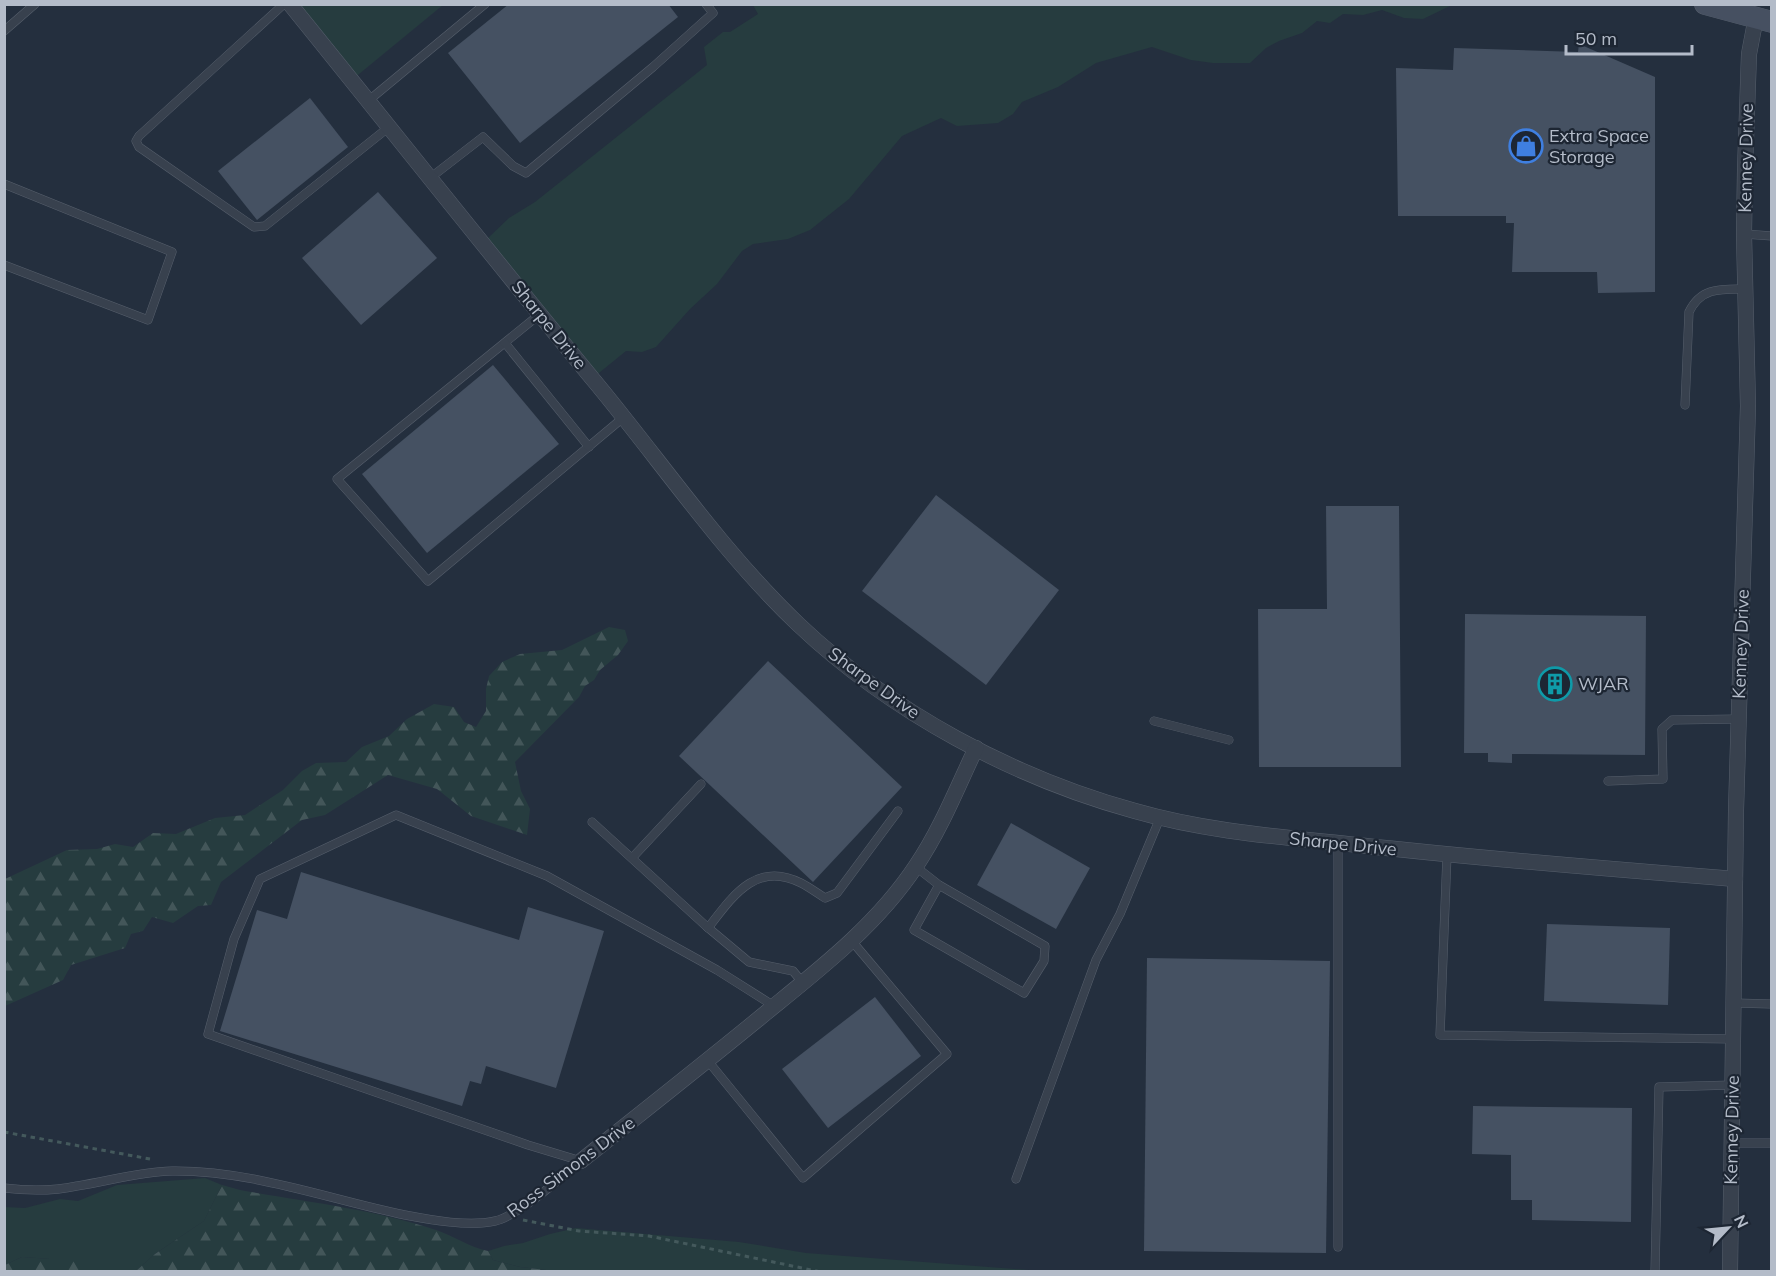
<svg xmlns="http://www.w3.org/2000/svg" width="1776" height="1276" font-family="Mulish,sans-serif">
<defs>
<pattern id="forest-firs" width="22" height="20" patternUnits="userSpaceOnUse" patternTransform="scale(1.5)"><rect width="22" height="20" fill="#263c3f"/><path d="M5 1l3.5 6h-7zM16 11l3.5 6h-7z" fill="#435659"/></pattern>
</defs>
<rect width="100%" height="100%" fill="#242f3e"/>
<g fill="#263c3f">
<path d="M291,5H443L353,79Z"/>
<path d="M753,5H1452L1423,19L1404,18L1382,10L1363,15L1343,14L1330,23L1317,21L1302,33L1279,41L1266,48L1250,63H1213L1191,60L1152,47L1096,63L1058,87L1022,102L1013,114L998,123L957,126L941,118L902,136L849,199L810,230L788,239L753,244L742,251L717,284L690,309L656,347L642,352L626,351L594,377L487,239L509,218L535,202L707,65L704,47L723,32H730L758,14Z"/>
<path d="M205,1178L222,1185L204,1221L155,1254L136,1271H99L97,1269L49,1259L22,1257L5,1265V1207L25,1208L60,1199L78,1201L117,1185Z"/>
<path d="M576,1228L739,1242L806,1253L1041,1271H555L520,1267L493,1260L488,1251L504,1246L523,1243L550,1234Z"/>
</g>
<g fill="url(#forest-firs)">
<path d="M609,627L625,630L628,641L618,655L600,670L594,680L585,686L579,697L515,762L521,791L530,809L527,835L471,816L437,789L388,775L325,815L302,820L221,882L211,905L198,906L173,923L152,917L143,931L131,934L125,948L71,965L63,980L5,1006V879L67,850L97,849L115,844L133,847L153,833L176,834L215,818L245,815L283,790L302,771L316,763L346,762L362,747L389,736L407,719L434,704L454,707L464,722L476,727L486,711V689L489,676L502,662L520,654L562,650Z"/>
<path d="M222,1185L240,1190C305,1202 373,1209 436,1230C454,1236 469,1247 488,1251L493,1260L520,1267L555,1271H136L155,1254L204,1221Z"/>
<path d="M87,1256L99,1271H5V1265L22,1257L50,1259Z"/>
</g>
<g fill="#455162">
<path d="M509,4H668L678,17L520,143L448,53Z"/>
<path d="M1579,44L1655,77V292L1598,293L1597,272H1512L1514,223H1506V216H1398L1396,68L1453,70L1454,48L1578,52Z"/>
<path d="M310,98L348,147L257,220L218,171Z"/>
<path d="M378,192L437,258L361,325L302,258Z"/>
<path d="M493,365L559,444L427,553L362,474Z"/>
<path d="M936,495L1059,590L986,685L862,591Z"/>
<path d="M1326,506H1399L1401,767H1259L1258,609H1327Z"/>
<path d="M1465,614L1646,616L1645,755L1512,754V763L1488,762V753H1464Z"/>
<path d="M768,661L902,787L813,882L679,756Z"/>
<path d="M1011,823L1090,868L1056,929L977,885Z"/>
<path d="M301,872L519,940L528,907L604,931L556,1088L486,1066L481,1084L470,1081L462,1106L220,1031L257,910L287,919Z"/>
<path d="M1547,924L1670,928L1668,1005L1544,1001Z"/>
<path d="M1147,958L1330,961L1326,1253L1144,1251Z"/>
<path d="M875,997L921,1056L828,1128L782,1069Z"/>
<path d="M1473,1106L1632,1108L1631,1222L1532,1220V1200H1511V1155L1472,1154Z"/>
</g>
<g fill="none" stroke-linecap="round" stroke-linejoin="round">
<defs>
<g id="lane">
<path d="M284,4L139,136L136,141L139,147L254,227L265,226L389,127"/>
<path d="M4,31L35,4"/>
<path d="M368,101L485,4"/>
<path d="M430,178L483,137L513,166L526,173L653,67L713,13L706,4"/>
<path d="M4,184L172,252L148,320L4,265"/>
<path d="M1744,234L1772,236"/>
<path d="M540,314L337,479L428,581L624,417"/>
<path d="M505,343L589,447"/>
<path d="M1685,405L1689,312C1701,287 1721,289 1746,289"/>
<path d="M1154,721L1229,740"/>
<path d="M1608,781L1663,779L1662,729L1672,720L1738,719"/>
<path d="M592,822L706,926L749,962L793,971L803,983"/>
<path d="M1447,855L1440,1035L1734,1039"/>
<path d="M632,858L701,784"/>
<path d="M916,867L939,885L1045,946L1044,961L1024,993L914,930L939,885"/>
<path d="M708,928C732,897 756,860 801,883C809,887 817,893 825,898L837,893L898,811"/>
<path d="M1734,1003L1772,1004"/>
<path d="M708,1061L803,1178L947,1054L851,940"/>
<path d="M1732,1143H1772"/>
<path d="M581,1161L528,1145L208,1034L234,939L260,879L396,815L547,876L717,970L774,1006"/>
<path d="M1016,1179L1096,960L1120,914L1160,818"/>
<path d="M4,1188C28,1191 54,1191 77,1186C109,1181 139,1172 172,1171C251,1170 328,1199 405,1215C431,1220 469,1227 495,1221C518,1216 562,1177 581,1161"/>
<path d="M1338,1247V843"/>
<path d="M1655,1272L1659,1087L1733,1085"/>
</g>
<g id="street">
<path d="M290,4C392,130 493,258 596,383C663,464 723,553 799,625C891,712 1014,778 1135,811C1208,832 1283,837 1358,845C1484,859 1609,869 1735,879"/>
<path d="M581,1161C645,1110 710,1059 773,1007C825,965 879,922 916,866C941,829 957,788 976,748"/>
<path d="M1730,1272L1736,811L1748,406L1744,234L1745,170L1749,54L1756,17"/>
</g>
<path id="secondary" d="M1705,4L1772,22"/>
</defs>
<use href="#lane" stroke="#565f6c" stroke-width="9"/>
<use href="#street" stroke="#565f6c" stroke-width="16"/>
<use href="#secondary" stroke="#565f6c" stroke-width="22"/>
<g stroke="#44595c" stroke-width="3" stroke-dasharray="4.5 4.5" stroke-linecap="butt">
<path d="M4,1132L150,1159"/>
<path d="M523,1220L579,1231L649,1236L821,1272"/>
</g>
<use href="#lane" stroke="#38414e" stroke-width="8"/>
<use href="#street" stroke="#38414e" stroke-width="15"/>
<use href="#secondary" stroke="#465061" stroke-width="21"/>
</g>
<defs>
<symbol id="shop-ring" viewBox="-11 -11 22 22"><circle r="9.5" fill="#1d2633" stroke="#3f7fe0" stroke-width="1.5"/><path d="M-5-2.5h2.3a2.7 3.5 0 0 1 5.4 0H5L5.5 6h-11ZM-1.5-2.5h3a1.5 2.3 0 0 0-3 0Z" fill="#3f7fe0"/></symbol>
<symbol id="building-ring" viewBox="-11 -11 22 22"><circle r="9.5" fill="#1d2633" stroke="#0f9aa8" stroke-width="1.5"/><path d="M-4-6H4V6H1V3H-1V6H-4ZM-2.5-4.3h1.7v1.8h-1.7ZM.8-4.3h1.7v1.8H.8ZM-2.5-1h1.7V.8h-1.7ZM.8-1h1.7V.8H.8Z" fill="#0f9aa8"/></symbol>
</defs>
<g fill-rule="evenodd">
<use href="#shop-ring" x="1507" y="127" width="38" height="38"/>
<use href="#building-ring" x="1536" y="665" width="38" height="38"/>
</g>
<g text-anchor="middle" stroke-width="4.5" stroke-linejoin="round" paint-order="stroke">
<g font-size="18" fill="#b4bcc9" stroke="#1d2633" text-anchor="start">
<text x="1549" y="142">Extra Space<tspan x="1549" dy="21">Storage</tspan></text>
<text x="1578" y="690">WJAR</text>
</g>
<g font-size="18" fill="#b4bcc9" stroke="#1d2633">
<text transform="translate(1746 158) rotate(-89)" y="6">Kenney Drive</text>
<text transform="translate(549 325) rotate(51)" y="6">Sharpe Drive</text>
<text transform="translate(1741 644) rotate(-88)" y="6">Kenney Drive</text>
<text transform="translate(874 683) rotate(36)" y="6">Sharpe Drive</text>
<text transform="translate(1343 844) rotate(6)" y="6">Sharpe Drive</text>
<text transform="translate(1732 1130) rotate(-89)" y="6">Kenney Drive</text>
<text transform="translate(571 1167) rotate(-37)" y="6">Ross Simons Drive</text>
</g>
</g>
<rect width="1776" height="1276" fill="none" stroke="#b4bcc9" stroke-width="12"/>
<g transform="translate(1728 1228) rotate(64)" stroke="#1d2633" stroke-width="4.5" paint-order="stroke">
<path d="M0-4.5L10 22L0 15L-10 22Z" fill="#b4bcc9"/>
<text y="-9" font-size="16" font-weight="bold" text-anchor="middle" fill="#b4bcc9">N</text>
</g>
<path d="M1566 45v9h126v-9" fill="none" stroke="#b4bcc9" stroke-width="3"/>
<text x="1575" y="45" font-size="18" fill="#b4bcc9" stroke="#1d2633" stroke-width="4.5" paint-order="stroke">50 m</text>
</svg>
